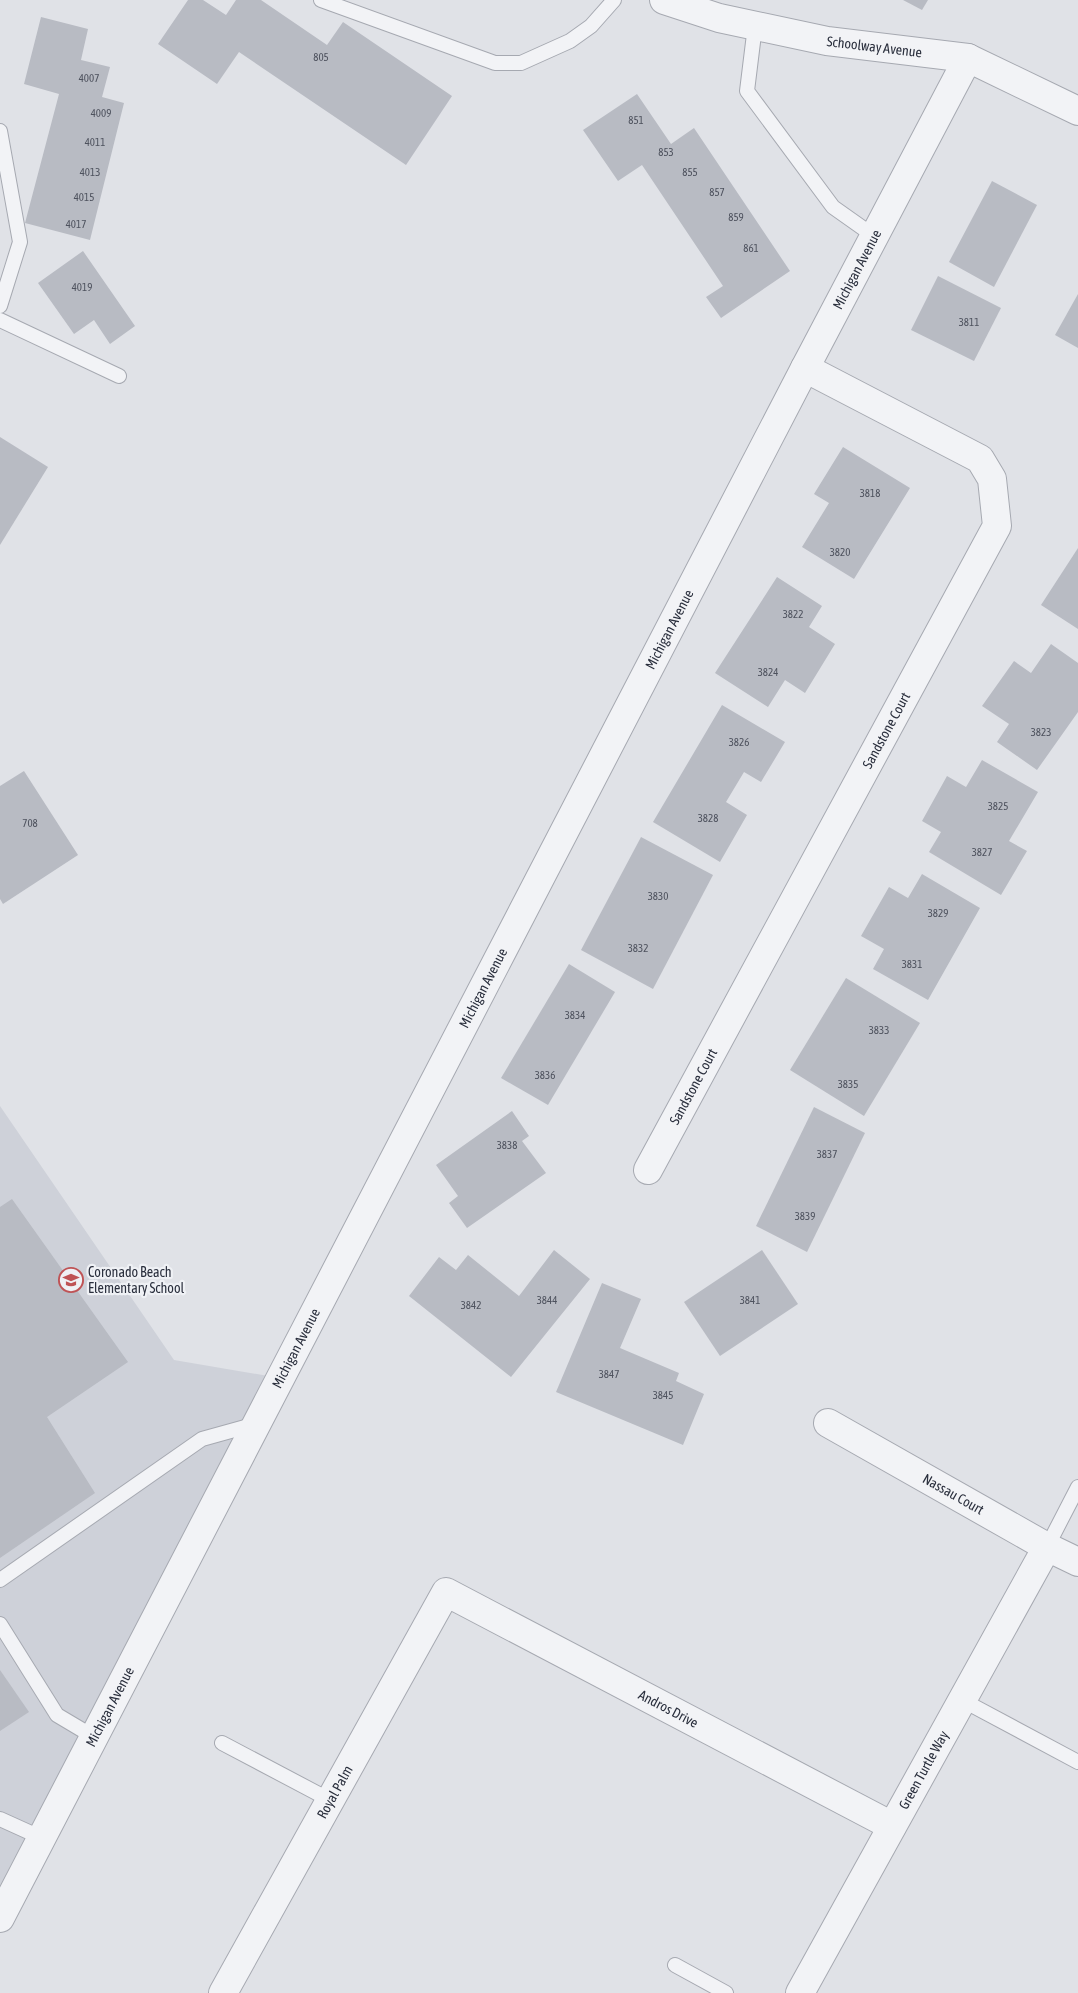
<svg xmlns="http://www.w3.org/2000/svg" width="1078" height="1993" font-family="'Asap Condensed',sans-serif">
<rect width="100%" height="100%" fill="#e0e2e7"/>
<path fill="#ced1d9" d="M0,1106L174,1360L280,1378L0,1919Z"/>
<g fill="#b8bbc3">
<path d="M188,0H203L226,15L236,0H261L327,45L343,22L452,96L406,165L239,52L217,84L158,44Z"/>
<path d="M903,0H928L922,10Z"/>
<path d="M41,17L88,29L81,60L110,67L102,97L124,103L90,240L25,223L59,94L24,84Z"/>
<path d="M637,94L671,144L694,128L790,271L721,318L706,297L723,286L642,165L618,181L583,130Z"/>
<path d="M992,181L1037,205L994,287L949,262Z"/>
<path d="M83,251L135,326L110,344L94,320L74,334L38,283Z"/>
<path d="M938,276L1001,308L974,361L911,330Z"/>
<path d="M1078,294V348L1055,335Z"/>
<path d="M0,437L48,467L0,545Z"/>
<path d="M843,447L910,488L854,579L802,547L829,503L814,494Z"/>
<path d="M1078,548V629L1041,605Z"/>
<path d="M777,577L822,606L809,627L835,644L805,693L785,680L768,707L715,673Z"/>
<path d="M1051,644L1078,663V712L1037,770L997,742L1009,724L982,706L1014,661L1031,673Z"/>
<path d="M722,705L785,742L761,782L744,772L726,802L747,815L720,862L653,822Z"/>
<path d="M982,760L1038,792L1009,841L1027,851L1001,895L929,852L941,832L922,821L947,776L966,787Z"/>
<path d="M24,771L78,855L3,904L0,899V786Z"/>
<path d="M641,837L713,875L653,989L581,950Z"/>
<path d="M922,874L980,908L928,1000L873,969L884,949L861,936L889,887L908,898Z"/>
<path d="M569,964L615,992L548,1105L501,1078Z"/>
<path d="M846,978L920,1023L864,1116L790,1070Z"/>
<path d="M814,1107L865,1133L807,1252L756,1226Z"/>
<path d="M512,1111L529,1136L522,1141L546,1173L467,1228L449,1203L458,1196L436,1165Z"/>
<path d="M12,1199L128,1362L47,1417L95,1493L0,1558V1207Z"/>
<path d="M554,1250L590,1279L511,1377L409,1296L439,1257L456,1270L468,1255L519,1296Z"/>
<path d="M762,1250L798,1304L720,1356L684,1302Z"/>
<path d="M602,1283L641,1299L620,1348L679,1373L676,1381L704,1394L683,1445L556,1392Z"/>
<path d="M0,1670L29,1712L0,1731Z"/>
</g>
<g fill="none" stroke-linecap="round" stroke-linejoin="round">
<defs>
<g id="lane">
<path d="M321,0L495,63H521L570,41L591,26L614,0"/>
<path d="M755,26L747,91L833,207L874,236"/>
<path d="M0,131L20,242L0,306"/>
<path d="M0,320L119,376"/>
<path d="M1047,1547L1078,1487"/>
<path d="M0,1580L202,1439L256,1424"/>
<path d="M0,1624L57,1715L94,1737"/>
<path d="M962,1700L1078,1762"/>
<path d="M222,1743L330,1800"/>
<path d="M0,1819L42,1838"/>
<path d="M675,1965L726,1993"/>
</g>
<g id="street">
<path id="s1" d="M664,0L719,18L827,41L968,58L1078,111"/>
<path id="s2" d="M648,1170L997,526L992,479L980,459L805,368"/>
<path id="s3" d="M828,1423L1047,1547L1078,1562"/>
<path id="s4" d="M0,1918L805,368L968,58"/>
<path id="s5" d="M223,1993L446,1592L892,1826"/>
<path id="s6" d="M800,1993L1047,1547"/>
</g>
</defs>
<use href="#lane" stroke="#a6a9b1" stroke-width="16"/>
<use href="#street" stroke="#a6a9b1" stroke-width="30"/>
<use href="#lane" stroke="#f2f3f6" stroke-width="14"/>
<use href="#street" stroke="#f2f3f6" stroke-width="28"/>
</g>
<defs>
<symbol id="school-ring" viewBox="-11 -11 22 22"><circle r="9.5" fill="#eff1f5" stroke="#bf5355" stroke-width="1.5"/><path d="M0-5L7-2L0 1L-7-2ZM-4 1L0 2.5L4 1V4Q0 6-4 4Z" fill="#bf5355"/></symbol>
</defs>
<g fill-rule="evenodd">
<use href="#school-ring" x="57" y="1266" width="28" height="28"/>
</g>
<g text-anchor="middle" stroke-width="4.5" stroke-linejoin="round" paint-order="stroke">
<g font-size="11" fill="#4e525e">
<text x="321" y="61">805</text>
<text x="89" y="82">4007</text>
<text x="101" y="117">4009</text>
<text x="636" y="124">851</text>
<text x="95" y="146">4011</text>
<text x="666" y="156">853</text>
<text x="90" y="176">4013</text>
<text x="690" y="176">855</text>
<text x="717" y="196">857</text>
<text x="84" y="201">4015</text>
<text x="736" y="221">859</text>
<text x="76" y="228">4017</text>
<text x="751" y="252">861</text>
<text x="82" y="291">4019</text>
<text x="969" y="326">3811</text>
<text x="870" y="497">3818</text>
<text x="840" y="556">3820</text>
<text x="793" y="618">3822</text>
<text x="768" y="676">3824</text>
<text x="1041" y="736">3823</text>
<text x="739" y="746">3826</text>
<text x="998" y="810">3825</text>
<text x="708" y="822">3828</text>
<text x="30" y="827">708</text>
<text x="982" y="856">3827</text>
<text x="658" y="900">3830</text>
<text x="938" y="917">3829</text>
<text x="638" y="952">3832</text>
<text x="912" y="968">3831</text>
<text x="575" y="1019">3834</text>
<text x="879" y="1034">3833</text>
<text x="545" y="1079">3836</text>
<text x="848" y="1088">3835</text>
<text x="507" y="1149">3838</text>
<text x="827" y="1158">3837</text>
<text x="805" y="1220">3839</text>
<text x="547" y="1304">3844</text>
<text x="750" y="1304">3841</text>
<text x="471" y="1309">3842</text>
<text x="609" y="1378">3847</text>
<text x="663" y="1399">3845</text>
</g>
<g font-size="14" fill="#2a2f3d" stroke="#eff1f5">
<text dy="5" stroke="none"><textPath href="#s1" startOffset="216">Schoolway Avenue</textPath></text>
<text dy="5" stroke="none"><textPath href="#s4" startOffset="1858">Michigan Avenue</textPath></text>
<text dy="5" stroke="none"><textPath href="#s4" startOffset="1452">Michigan Avenue</textPath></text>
<text dy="5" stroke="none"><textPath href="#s2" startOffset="500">Sandstone Court</textPath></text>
<text dy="5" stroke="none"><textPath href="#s4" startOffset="1048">Michigan Avenue</textPath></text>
<text dy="5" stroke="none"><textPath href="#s2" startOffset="95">Sandstone Court</textPath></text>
<text dy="5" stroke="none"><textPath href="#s4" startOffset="642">Michigan Avenue</textPath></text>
<text dy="5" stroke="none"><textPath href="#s3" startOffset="144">Nassau Court</textPath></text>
<text dy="5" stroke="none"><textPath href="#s4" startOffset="238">Michigan Avenue</textPath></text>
<text dy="5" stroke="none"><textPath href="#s5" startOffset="710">Andros Drive</textPath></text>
<text dy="5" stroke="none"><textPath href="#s6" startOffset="255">Green Turtle Way</textPath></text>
<text dy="5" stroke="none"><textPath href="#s5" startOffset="230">Royal Palm</textPath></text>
</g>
<g font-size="14" fill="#2a2f3d" stroke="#eff1f5" text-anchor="start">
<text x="88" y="1277">Coronado Beach<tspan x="88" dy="16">Elementary School</tspan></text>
</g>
</g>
</svg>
